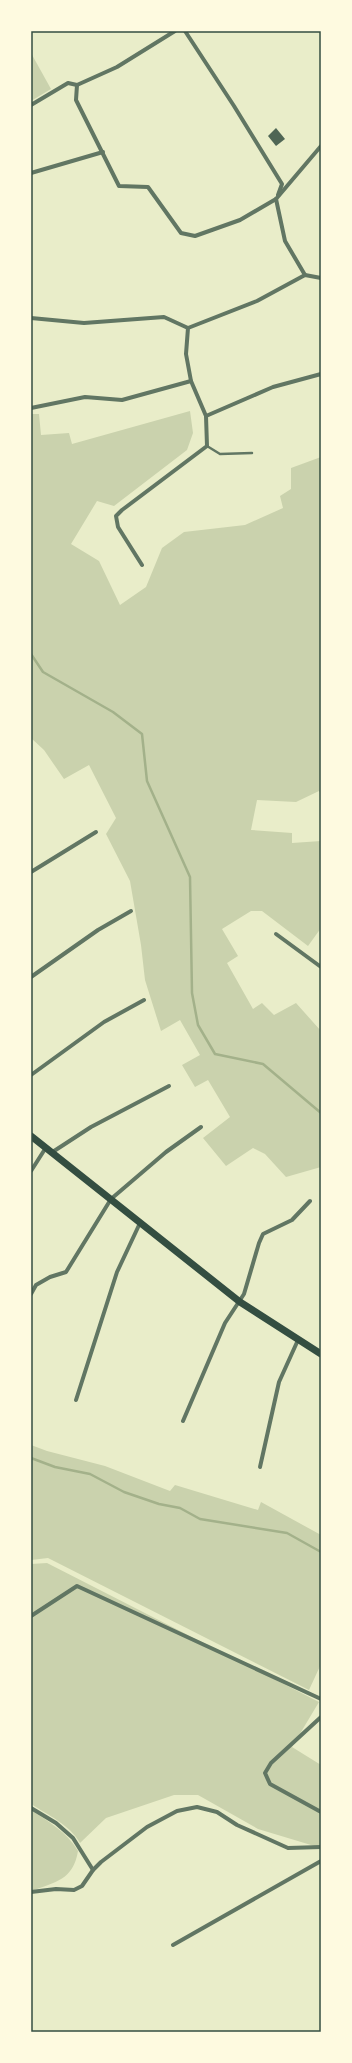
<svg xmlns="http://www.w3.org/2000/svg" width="352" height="2063" font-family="'Archivo Narrow',sans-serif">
<rect width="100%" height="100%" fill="#e9edc9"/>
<g fill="#cad2ad">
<path d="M31,53L51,89L31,101Z"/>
<path d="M190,411L193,433L187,450L114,506L97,501L71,544L99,561L120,605L146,587L162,548L184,532L245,525L283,508L280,496L291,489V468L321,457V794L319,791L296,802L257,800L251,830L292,833V843L321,841V928L308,946L262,911H251L222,929L238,956L227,963L253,1009L262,1003L274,1015L296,1003L321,1031V1167L286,1177L265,1154L253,1148L226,1166L203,1138L230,1117L208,1080L195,1087L182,1065L200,1055L180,1020L161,1031L145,980L141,945L130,881L106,834L116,818L89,765L64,779L44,750L31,738V414H39L41,435L69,433L72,444Z"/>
<path d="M31,1445L47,1451L105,1466L170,1491L175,1485L258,1510L261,1502L321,1535V1664L309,1690L48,1558L31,1560Z"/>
<path d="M47,1563L319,1702L292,1747L321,1765V1848L258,1829L198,1795H174L106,1818L80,1843C70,1825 48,1815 31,1804V1564Z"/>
<path d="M31,1810C49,1822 67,1832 78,1851C73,1880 56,1882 31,1891Z"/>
</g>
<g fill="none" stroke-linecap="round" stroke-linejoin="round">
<g stroke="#a3b18a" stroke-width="2.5">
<path d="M31,654L43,672L113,712L142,734L147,781L190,877L192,993L198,1025L215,1054L263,1064L321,1113"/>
<path d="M31,1458L55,1467L90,1474L124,1492L159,1504L180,1508L200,1519L287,1533L321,1552"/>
</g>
</g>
<path fill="#4f6655" d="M276,128L285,139L276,146L268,136Z"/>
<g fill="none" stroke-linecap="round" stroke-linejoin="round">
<path stroke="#617663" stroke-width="2.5" d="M207,446L220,454L252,453"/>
<g stroke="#617663" stroke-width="4">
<path d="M185,31L234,106L282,184L278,195"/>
<path d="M77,85L76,100L119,186L148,187L181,233L195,236L240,220L276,199L321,146"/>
<path d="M31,105L68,83L77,85L117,67L175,31"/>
<path d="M31,173L103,152"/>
<path d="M276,199L285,241L305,275"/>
<path d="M31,318L84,323L164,317L188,328"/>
<path d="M31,408L85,397L122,400L191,381"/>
<path d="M206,416L273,387L321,374"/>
<path d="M142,565L118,527L116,516L122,510L207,446L206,416L191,381L186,354L188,328L257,301L305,275L321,278"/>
<path d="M31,872L96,832"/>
<path d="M276,934L321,967"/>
<path d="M31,977L98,930L131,911"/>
<path d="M31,1075L104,1022L144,1000"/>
<path d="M51,1153L91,1127L169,1086"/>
<path d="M31,1171L45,1149"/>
<path d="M31,1294L36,1285L50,1277L66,1272L111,1199L166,1152L201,1127"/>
<path d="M76,1400L117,1272L140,1223"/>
<path d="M183,1421L225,1323L244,1294L259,1243L263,1234L292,1220L310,1201"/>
<path d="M260,1467L279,1382L298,1340"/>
<path d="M31,1616L77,1586L321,1699"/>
<path d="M321,1717L271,1763L265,1773L270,1784L321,1812"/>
<path d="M31,1808L56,1823L73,1838L93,1870"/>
<path d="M31,1892L56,1889L74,1890L82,1886L93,1870L101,1862L147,1827L177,1811L197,1807L217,1812L237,1825L288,1848L321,1847"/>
<path d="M173,1945L321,1861"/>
</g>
<path stroke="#344e41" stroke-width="7" d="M31,1136L240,1302L321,1354"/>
</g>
<rect width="352" height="2063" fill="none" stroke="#fefae0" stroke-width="64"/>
<rect x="32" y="32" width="288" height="1999" fill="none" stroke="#344e41" stroke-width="1.5"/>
</svg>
